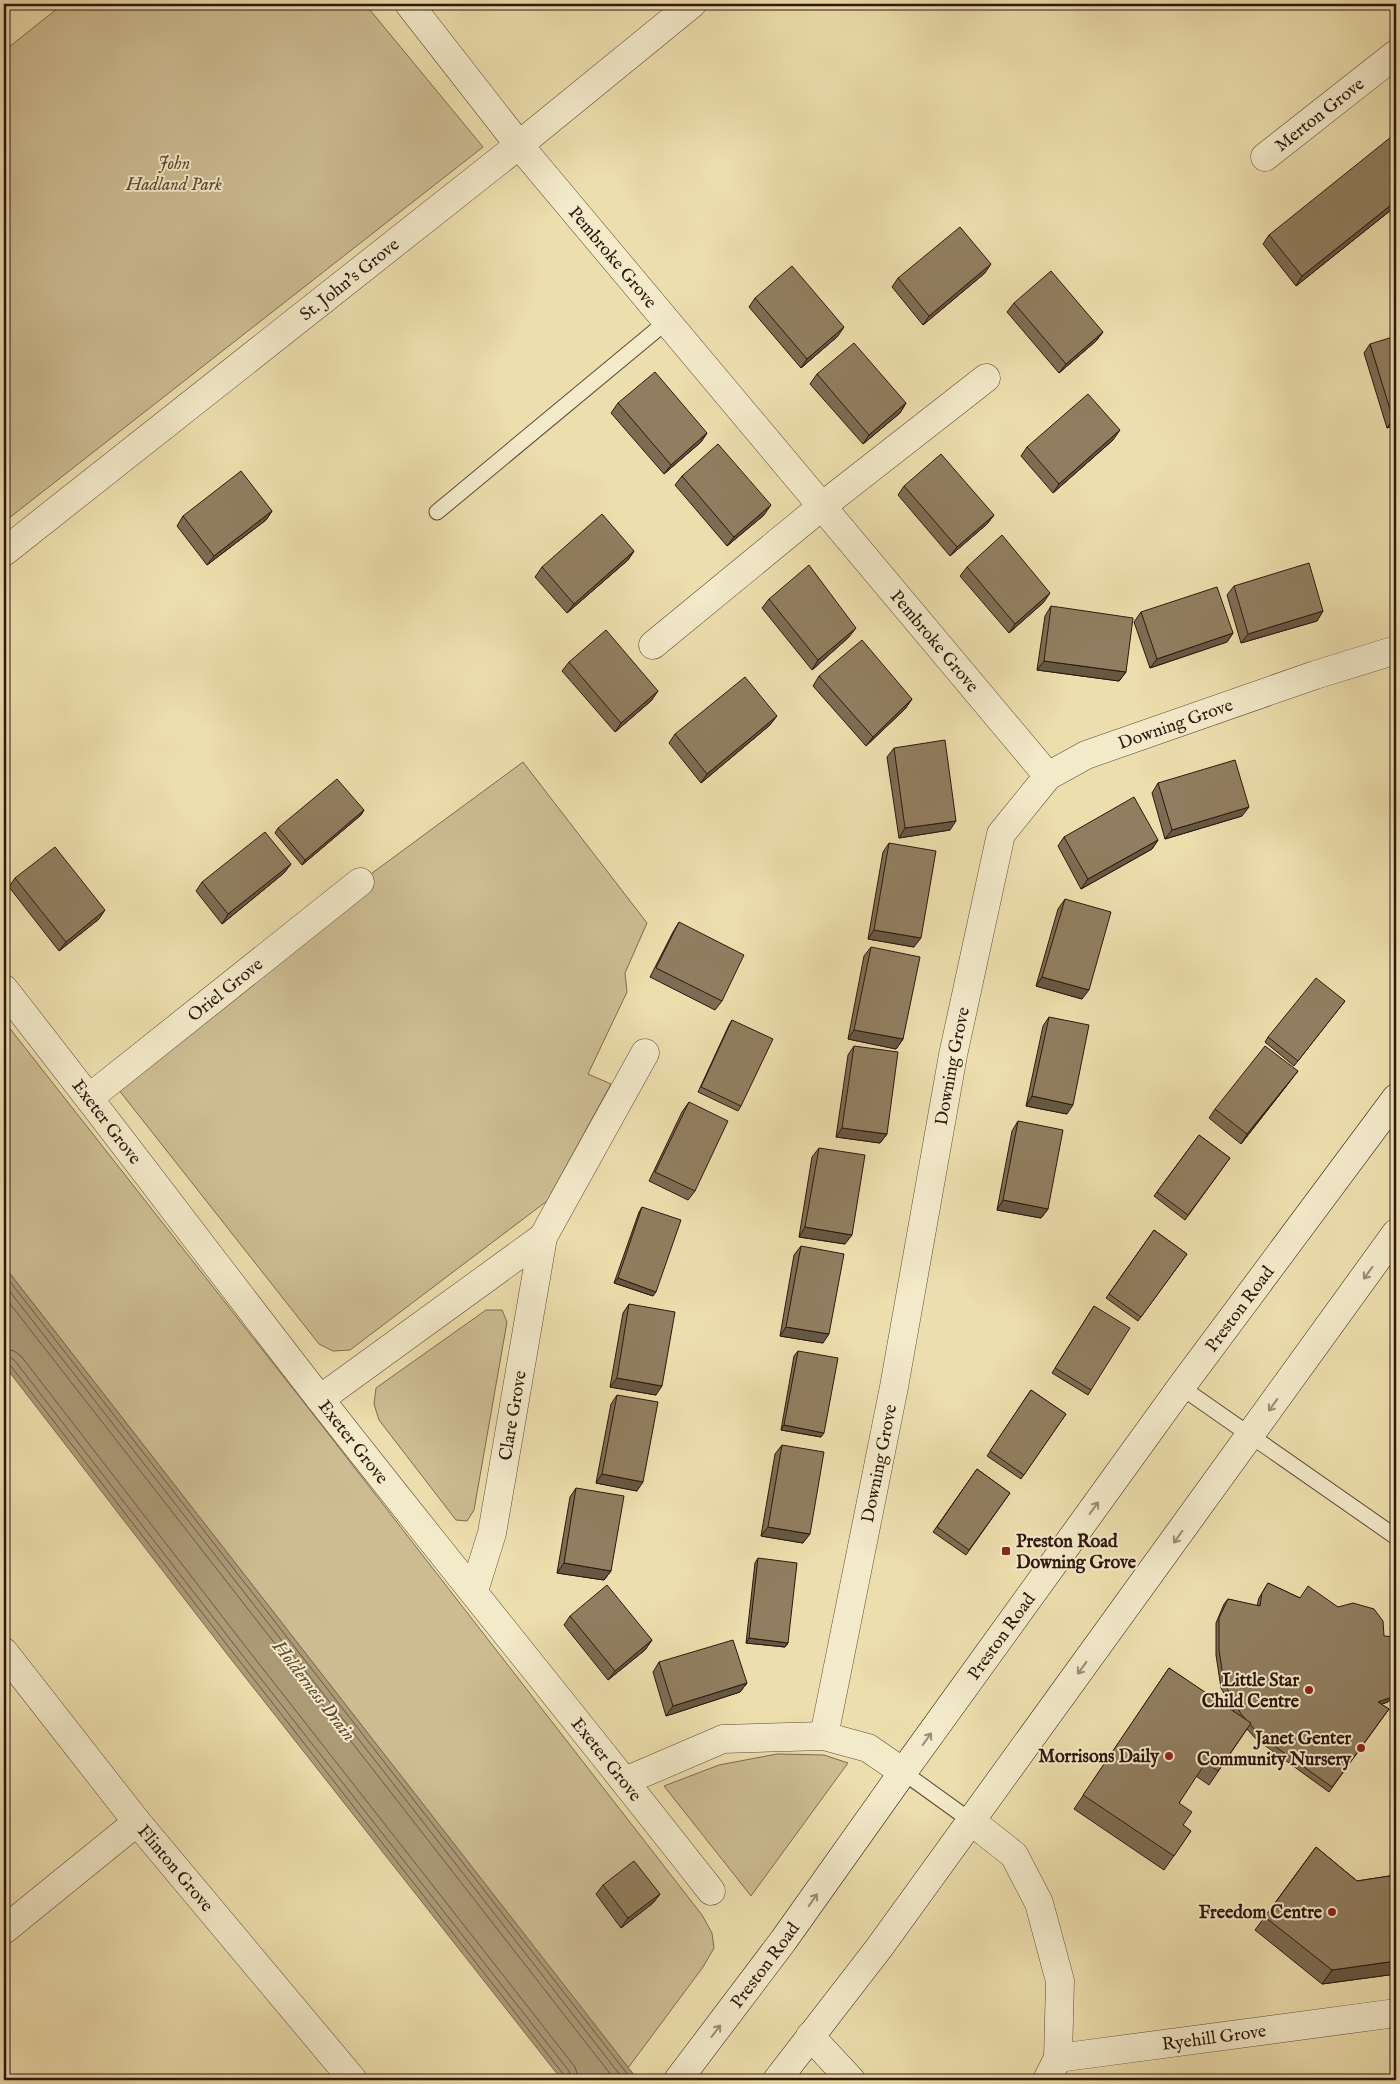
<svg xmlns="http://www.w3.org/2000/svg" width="1400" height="2084" font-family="'IM FELL English',serif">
<rect width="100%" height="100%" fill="#eddead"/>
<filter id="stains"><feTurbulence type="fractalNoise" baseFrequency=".004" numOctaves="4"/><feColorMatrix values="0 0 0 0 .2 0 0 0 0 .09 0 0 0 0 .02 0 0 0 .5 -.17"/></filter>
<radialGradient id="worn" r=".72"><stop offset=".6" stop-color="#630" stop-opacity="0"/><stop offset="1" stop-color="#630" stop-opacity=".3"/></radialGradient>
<g fill="#cdbc92" stroke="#7e6a50">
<path d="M63,4H365L483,147L4,522V51Z"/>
<path d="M523,762L647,923L625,973L627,992L588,1074L611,1084L547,1201L350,1350L333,1351L319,1344L111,1080L360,882Z"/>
<path d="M4,1021L309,1409L702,1915L712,1933L714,1948L703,1967L628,2068L4,1266Z"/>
<path d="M486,1310H502L507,1322L474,1510L467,1521L456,1520L379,1420L374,1404L376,1388Z"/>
<path d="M777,1754L824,1755L848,1763L751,1896L664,1786L719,1765Z"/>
</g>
<path fill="#ac9a77" stroke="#7a664d" d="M4,1266L638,2080H562L227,1654L4,1365Z"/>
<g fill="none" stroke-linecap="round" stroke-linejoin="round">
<g stroke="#6d5842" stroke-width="1">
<path d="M4,1274L632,2080"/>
<path d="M4,1284L624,2080"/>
<path d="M4,1296L615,2080"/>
<path d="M4,1349L14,1351L21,1356L242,1642L575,2067L579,2080"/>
<path d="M4,1356L10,1357L15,1361L236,1647L569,2071L572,2080"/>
<path d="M4,1362L10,1365L231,1650L564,2075L566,2080"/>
</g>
<defs>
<g id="lane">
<path d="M437,512L666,322"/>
<path d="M1181,1387L1396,1537"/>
<path d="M903,1772L971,1821"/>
</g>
<g id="street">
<path id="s1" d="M409,4L519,145L1048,776"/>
<path id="s2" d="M1265,157L1396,54"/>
<path id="s3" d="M4,552L519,145L692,4"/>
<path d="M653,645L821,507L986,378"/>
<path id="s4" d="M4,989C111,1125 214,1263 320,1399C449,1564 582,1726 711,1891"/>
<path id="s5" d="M89,1098L360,882"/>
<path d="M320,1399L543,1237"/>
<path id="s6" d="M474,1591L492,1533L543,1237L645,1053"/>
<path id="s7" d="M4,1652L137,1822L353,2080"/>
<path id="s8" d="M824,1736L894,1387L953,1055L1001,834L1048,776L1086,755L1315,675L1396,650"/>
<path d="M625,1781L723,1739L824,1736L868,1748L903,1772"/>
<path d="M971,1821L1014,1855L1039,1903L1060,1981L1058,2058"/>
<path d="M4,1930L137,1822"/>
<path d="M810,2036L851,2080"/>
<path id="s9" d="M1047,2080L1058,2058L1396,2013"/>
</g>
<g id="secondary">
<path id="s10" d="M678,2080L783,1941L903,1772L1181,1387L1396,1098"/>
<path d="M777,2080L879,1948L1396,1233"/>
</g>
</defs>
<use href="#lane" stroke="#5e4935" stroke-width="17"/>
<use href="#street" stroke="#5e4935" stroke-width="29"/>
<use href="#secondary" stroke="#2e170d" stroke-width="29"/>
<use href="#lane" stroke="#f3eaca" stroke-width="15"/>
<use href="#street" stroke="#f3eaca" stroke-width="28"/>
<use href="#secondary" stroke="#f3eaca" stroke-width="28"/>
</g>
<g fill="#7d6c53" stroke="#2e170d">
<path d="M1396,206L1296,286L1263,244L1269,235Z"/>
<path d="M985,273L923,325L892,287L898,278Z"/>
<path d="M755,298L838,336L801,368L749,307Z"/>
<path d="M1014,303L1103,332L1096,341L1059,373L1007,312Z"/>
<path d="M1370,344L1396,425L1387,428L1364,353Z"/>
<path d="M817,374L906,403L900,413L863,444L810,384Z"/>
<path d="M618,403L707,433L701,442L664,474L611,413Z"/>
<path d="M1113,440L1053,493L1021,456L1027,447Z"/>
<path d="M682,476L764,515L727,546L675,485Z"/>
<path d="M904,486L994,515L987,524L950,556L898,495Z"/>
<path d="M272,511L266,520L207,565L177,526L183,516Z"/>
<path d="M634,551L628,560L567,613L535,577L542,567Z"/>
<path d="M967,567L1044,602L1009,633L960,576Z"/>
<path d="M1234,586L1323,611L1317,621L1241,643L1227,595Z"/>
<path d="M769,599L849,637L812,670L762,608Z"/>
<path d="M1051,606L1126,672L1119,681L1037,670L1045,616Z"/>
<path d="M1141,612L1233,633L1227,642L1150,668L1134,622Z"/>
<path d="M569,662L652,700L615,732L562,671Z"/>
<path d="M819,676L912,699L905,709L866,746L813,686Z"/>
<path d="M770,725L701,783L669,743L675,734Z"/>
<path d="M894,748L950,830L899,838L887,757Z"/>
<path d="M1158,783L1242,816L1165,839L1152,793Z"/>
<path d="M364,810L361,815L302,865L275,833L278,828Z"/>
<path d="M1064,837L1158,840L1152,849L1081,889L1058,846Z"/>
<path d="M889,843L914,947L868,939L883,852Z"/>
<path d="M291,864L284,873L222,924L196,891L202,882Z"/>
<path d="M15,878L99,919L59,951L9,887Z"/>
<path d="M1065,899L1082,999L1036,986L1058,909Z"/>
<path d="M679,922L722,1001L715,1010L650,977L673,932Z"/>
<path d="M871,947L903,1039L896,1049L848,1039L864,956Z"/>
<path d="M1345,1001L1294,1066L1265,1042L1268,1037Z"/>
<path d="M1049,1017L1067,1114L1026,1106L1043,1026Z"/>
<path d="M732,1020L741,1106L738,1111L698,1092L729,1025Z"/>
<path d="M854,1046L887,1134L880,1143L836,1137L848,1055Z"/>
<path d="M1291,1080L1241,1144L1209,1118L1215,1109Z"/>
<path d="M689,1102L695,1191L688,1200L649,1181L682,1112Z"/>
<path d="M1018,1121L1048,1209L1041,1218L997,1210L1012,1131Z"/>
<path d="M1199,1135L1230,1158L1185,1220L1154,1196Z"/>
<path d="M819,1148L845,1244L799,1237L812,1157Z"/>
<path d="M642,1207L653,1296L614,1283L639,1212Z"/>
<path d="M1154,1230L1187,1254L1138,1321L1106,1298Z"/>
<path d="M801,1246L823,1343L780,1336L794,1255Z"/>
<path d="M629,1304L656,1395L610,1387L623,1313Z"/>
<path d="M1094,1306L1091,1390L1088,1395L1052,1373Z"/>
<path d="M798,1351L821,1437L781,1430L794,1356Z"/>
<path d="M1031,1390L1066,1414L1021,1479L987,1456Z"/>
<path d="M617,1395L637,1491L596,1483L611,1404Z"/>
<path d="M782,1445L803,1543L761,1536L775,1454Z"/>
<path d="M977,1469L1010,1493L966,1555L933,1532Z"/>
<path d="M576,1488L611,1571L604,1580L557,1573L570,1497Z"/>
<path d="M758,1558L788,1643L785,1647L746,1643L755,1563Z"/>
<path d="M1268,1583L1300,1598L1338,1607L1384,1636L1396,1692L1388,1702L1381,1704L1389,1709L1329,1792L1256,1739L1247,1729L1209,1785L1196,1776L1179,1803L1183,1825L1191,1831L1164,1870L1074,1809L1169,1668L1235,1713L1221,1688L1216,1655V1623L1224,1604L1228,1599L1257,1606L1259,1598Z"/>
<path d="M570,1616L652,1640L645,1650L608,1680L564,1625Z"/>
<path d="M659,1662L747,1683L740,1692L666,1716L653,1672Z"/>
<path d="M1316,1847L1357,1881L1396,1875V1974L1322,1984L1255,1930Z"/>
<path d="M603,1885L660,1894L653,1903L621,1928L596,1894Z"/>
</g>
<g fill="#665843" stroke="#2e170d">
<path d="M1396,201V206L1296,286L1302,276Z"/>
<path d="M991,264L985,273L923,325L929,316Z"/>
<path d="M844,327L838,336L801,368L807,359Z"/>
<path d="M1103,332L1096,341L1059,373L1066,364Z"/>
<path d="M906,403L900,413L863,444L869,435Z"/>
<path d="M1396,418V425L1387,428L1393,419Z"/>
<path d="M1120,430L1113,440L1053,493L1059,484Z"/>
<path d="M707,433L701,442L664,474L671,465Z"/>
<path d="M771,505L764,515L727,546L734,537Z"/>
<path d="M272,511L266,520L207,565L214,556Z"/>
<path d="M994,515L987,524L950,556L957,547Z"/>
<path d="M634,551L628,560L567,613L574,604Z"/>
<path d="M1050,593L1044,602L1009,633L1015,624Z"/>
<path d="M1323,611L1317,621L1241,643L1248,634Z"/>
<path d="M856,628L849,637L812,670L818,660Z"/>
<path d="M1233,633L1227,642L1150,668L1157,659Z"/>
<path d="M1044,661L1126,672L1119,681L1037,670Z"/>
<path d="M658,691L652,700L615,732L621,723Z"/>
<path d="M912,699L905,709L866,746L873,737Z"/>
<path d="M777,716L770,725L701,783L707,774Z"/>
<path d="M1249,807L1242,816L1165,839L1172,830Z"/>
<path d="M364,810L361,815L302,865L305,860Z"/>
<path d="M956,821L950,830L899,838L905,828Z"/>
<path d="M1158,840L1152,849L1081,889L1088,879Z"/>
<path d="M291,864L284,873L222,924L228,914Z"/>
<path d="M105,910L99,919L59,951L66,942Z"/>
<path d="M874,930L921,938L914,947L868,939Z"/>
<path d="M1042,977L1089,990L1082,999L1036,986Z"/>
<path d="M854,1030L903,1039L896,1049L848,1039Z"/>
<path d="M1298,1071L1291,1080L1241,1144L1247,1134Z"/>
<path d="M1032,1096L1073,1105L1067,1114L1026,1106Z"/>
<path d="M842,1128L887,1134L880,1143L836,1137Z"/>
<path d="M1003,1200L1048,1209L1041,1218L997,1210Z"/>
<path d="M805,1227L852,1235L845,1244L799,1237Z"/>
<path d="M618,1278L656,1292L653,1296L614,1283Z"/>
<path d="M786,1327L829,1334L823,1343L780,1336Z"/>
<path d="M617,1378L662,1386L656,1395L610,1387Z"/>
<path d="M784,1425L824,1433L821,1437L781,1430Z"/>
<path d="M602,1474L643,1482L637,1491L596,1483Z"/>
<path d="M768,1527L810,1534L803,1543L761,1536Z"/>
<path d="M564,1563L611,1571L604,1580L557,1573Z"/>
<path d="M749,1638L788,1643L785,1647L746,1643Z"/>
<path d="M652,1640L645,1650L608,1680L615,1671Z"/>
<path d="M747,1683L740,1692L666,1716L673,1706Z"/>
<path d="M1396,1692L1388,1702L1374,1707L1378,1702Z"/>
<path d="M660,1894L653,1903L621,1928L628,1918Z"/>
<path d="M1396,1961V1974L1322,1984L1332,1970Z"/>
</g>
<g fill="#917e60" stroke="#2e170d">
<path d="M1396,133V201L1302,276L1269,235Z"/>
<path d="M960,227L991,264L929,316L898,278Z"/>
<path d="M792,266L844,327L807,359L755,298Z"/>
<path d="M1051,271L1103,332L1066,364L1014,303Z"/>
<path d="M1396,336V418L1393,419L1370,344Z"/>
<path d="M854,343L906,403L869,435L817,374Z"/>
<path d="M655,372L707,433L671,465L618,403Z"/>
<path d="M1088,394L1120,430L1059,484L1027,447Z"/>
<path d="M718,444L771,505L734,537L682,476Z"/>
<path d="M941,454L994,515L957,547L904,486Z"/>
<path d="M241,471L272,511L214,556L183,516Z"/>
<path d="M602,514L634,551L574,604L542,567Z"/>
<path d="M1002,535L1050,593L1015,624L967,567Z"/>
<path d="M1309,563L1323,611L1248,634L1234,586Z"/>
<path d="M809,565L856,628L818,660L769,599Z"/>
<path d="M1217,587L1233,633L1157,659L1141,612Z"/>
<path d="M1051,606L1133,618L1126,672L1044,661Z"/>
<path d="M606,630L658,691L621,723L569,662Z"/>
<path d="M862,640L912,699L873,737L819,676Z"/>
<path d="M745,677L777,716L707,774L675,734Z"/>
<path d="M945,740L956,821L905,828L894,748Z"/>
<path d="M1235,760L1249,807L1172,830L1158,783Z"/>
<path d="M337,779L364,810L305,860L278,828Z"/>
<path d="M1134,797L1158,840L1088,879L1064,837Z"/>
<path d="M265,832L291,864L228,914L202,882Z"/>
<path d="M889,843L936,851L921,938L874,930Z"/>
<path d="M55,847L105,910L66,942L15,878Z"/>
<path d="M1065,899L1111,912L1089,990L1042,977Z"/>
<path d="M679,922L744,955L722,1001L656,968Z"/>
<path d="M871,947L920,957L903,1039L854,1030Z"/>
<path d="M1316,978L1345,1001L1298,1061L1268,1037Z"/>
<path d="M1049,1017L1089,1025L1073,1105L1032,1096Z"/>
<path d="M732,1020L773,1039L741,1106L701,1087Z"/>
<path d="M854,1046L898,1052L887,1134L842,1128Z"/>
<path d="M1265,1046L1298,1071L1247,1134L1215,1109Z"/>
<path d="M689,1102L728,1121L695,1191L655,1172Z"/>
<path d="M1018,1121L1063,1130L1048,1209L1003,1200Z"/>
<path d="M1199,1135L1230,1158L1188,1215L1157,1192Z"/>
<path d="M819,1148L865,1155L852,1235L805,1227Z"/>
<path d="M642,1207L681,1220L656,1292L618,1278Z"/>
<path d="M1154,1230L1187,1254L1141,1317L1109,1294Z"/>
<path d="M801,1246L844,1254L829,1334L786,1327Z"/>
<path d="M629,1304L675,1312L662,1386L617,1378Z"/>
<path d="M1094,1306L1130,1328L1091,1390L1055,1368Z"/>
<path d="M798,1351L838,1358L824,1433L784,1425Z"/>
<path d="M1031,1390L1066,1414L1024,1475L990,1451Z"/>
<path d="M617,1395L658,1402L643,1482L602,1474Z"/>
<path d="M782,1445L824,1452L810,1534L768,1527Z"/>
<path d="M977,1469L1010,1493L969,1550L937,1527Z"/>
<path d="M576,1488L624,1496L611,1571L564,1563Z"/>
<path d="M758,1558L797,1563L788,1643L749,1638Z"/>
<path d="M1268,1583L1300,1598L1308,1586L1338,1607L1353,1603L1374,1609L1383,1621L1384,1636L1396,1637V1691L1392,1697L1378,1702L1389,1709L1332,1787L1259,1735L1250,1724L1251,1723L1248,1722L1241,1714L1224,1683L1219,1650V1618L1228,1599L1260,1606L1262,1593Z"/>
<path d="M607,1585L652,1640L615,1671L570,1616Z"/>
<path d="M733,1640L747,1683L673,1706L659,1662Z"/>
<path d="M1169,1668L1251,1723L1218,1771L1206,1762L1179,1803L1192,1812L1183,1825L1191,1831L1174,1856L1083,1795Z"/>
<path d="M1316,1847L1357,1881L1396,1875V1961L1332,1970L1265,1917Z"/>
<path d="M634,1861L660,1894L628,1918L603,1885Z"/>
</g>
<defs><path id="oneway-shaft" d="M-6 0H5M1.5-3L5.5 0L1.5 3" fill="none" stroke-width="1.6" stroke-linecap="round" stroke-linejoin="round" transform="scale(1.25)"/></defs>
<g stroke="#9a8b75">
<use href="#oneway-shaft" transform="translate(1368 1273) rotate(126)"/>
<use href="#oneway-shaft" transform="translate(1273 1405) rotate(126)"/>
<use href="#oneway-shaft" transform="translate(1094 1508) rotate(-54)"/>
<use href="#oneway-shaft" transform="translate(1178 1537) rotate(126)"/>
<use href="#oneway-shaft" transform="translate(1082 1668) rotate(126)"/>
<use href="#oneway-shaft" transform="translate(927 1739) rotate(-54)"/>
<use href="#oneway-shaft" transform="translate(813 1900) rotate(-55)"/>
<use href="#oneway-shaft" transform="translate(716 2031) rotate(-53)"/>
</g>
<g fill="#8f2418" stroke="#f3eaca" stroke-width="2">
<rect x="1001" y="1546" width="10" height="10" rx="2.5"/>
<circle cx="1309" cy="1690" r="5"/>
<circle cx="1361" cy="1748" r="5"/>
<circle cx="1169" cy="1756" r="5"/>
<circle cx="1332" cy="1912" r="5"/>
</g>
<g text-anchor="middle" stroke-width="4" stroke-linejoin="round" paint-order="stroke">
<g font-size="18" fill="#2e170d" stroke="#f3eaca">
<text dy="6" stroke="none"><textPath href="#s2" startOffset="69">Merton Grove</textPath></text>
<text dy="6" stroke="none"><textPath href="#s1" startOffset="325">Pembroke Grove</textPath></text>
<text dy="6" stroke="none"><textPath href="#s3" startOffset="440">St. John's Grove</textPath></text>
<text dy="6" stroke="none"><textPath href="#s1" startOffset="826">Pembroke Grove</textPath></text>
<text dy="6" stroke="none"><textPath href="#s8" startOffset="1132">Downing Grove</textPath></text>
<text dy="6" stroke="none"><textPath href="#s5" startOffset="174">Oriel Grove</textPath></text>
<text dy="6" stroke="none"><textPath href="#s8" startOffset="682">Downing Grove</textPath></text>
<text dy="6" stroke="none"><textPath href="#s4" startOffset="168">Exeter Grove</textPath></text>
<text dy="6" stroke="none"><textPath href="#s10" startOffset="954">Preston Road</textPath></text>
<text dy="6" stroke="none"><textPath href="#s6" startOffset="180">Clare Grove</textPath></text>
<text dy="6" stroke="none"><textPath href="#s4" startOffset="572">Exeter Grove</textPath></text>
<text dy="6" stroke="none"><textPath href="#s8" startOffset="278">Downing Grove</textPath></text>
<text dy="6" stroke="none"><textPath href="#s10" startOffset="549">Preston Road</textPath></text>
<text dy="6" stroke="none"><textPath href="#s4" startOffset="978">Exeter Grove</textPath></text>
<text dy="6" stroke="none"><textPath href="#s7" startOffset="276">Flinton Grove</textPath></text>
<text dy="6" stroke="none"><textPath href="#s10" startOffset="144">Preston Road</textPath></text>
<text dy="6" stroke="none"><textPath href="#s9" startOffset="182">Ryehill Grove</textPath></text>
</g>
<g font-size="18" font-style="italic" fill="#5e4935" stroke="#f3eaca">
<text x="174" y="169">John<tspan x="174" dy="21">Hadland Park</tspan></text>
</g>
<g font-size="18" font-weight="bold" fill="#2e170d" stroke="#f3eaca" text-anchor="end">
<text x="1016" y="1547" text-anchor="start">Preston Road<tspan x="1016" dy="21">Downing Grove</tspan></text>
<text x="1299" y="1686">Little Star<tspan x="1299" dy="21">Child Centre</tspan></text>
<text x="1351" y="1744">Janet Genter<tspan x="1351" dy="21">Community Nursery</tspan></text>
<text x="1159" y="1762">Morrisons Daily</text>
<text x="1322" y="1918">Freedom Centre</text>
</g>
<g font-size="19" font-style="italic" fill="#604b37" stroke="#f3eaca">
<text transform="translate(315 1690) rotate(52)" y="7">Holderness Drain</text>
</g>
</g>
<rect width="1400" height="2084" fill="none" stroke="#eddead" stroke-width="20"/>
<rect x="5" y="5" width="1390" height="2074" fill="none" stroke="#2e170d" stroke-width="2.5"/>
<rect x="10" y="10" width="1380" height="2064" fill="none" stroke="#2e170d"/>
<rect width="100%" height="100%" filter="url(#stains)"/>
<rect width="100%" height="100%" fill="url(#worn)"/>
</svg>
